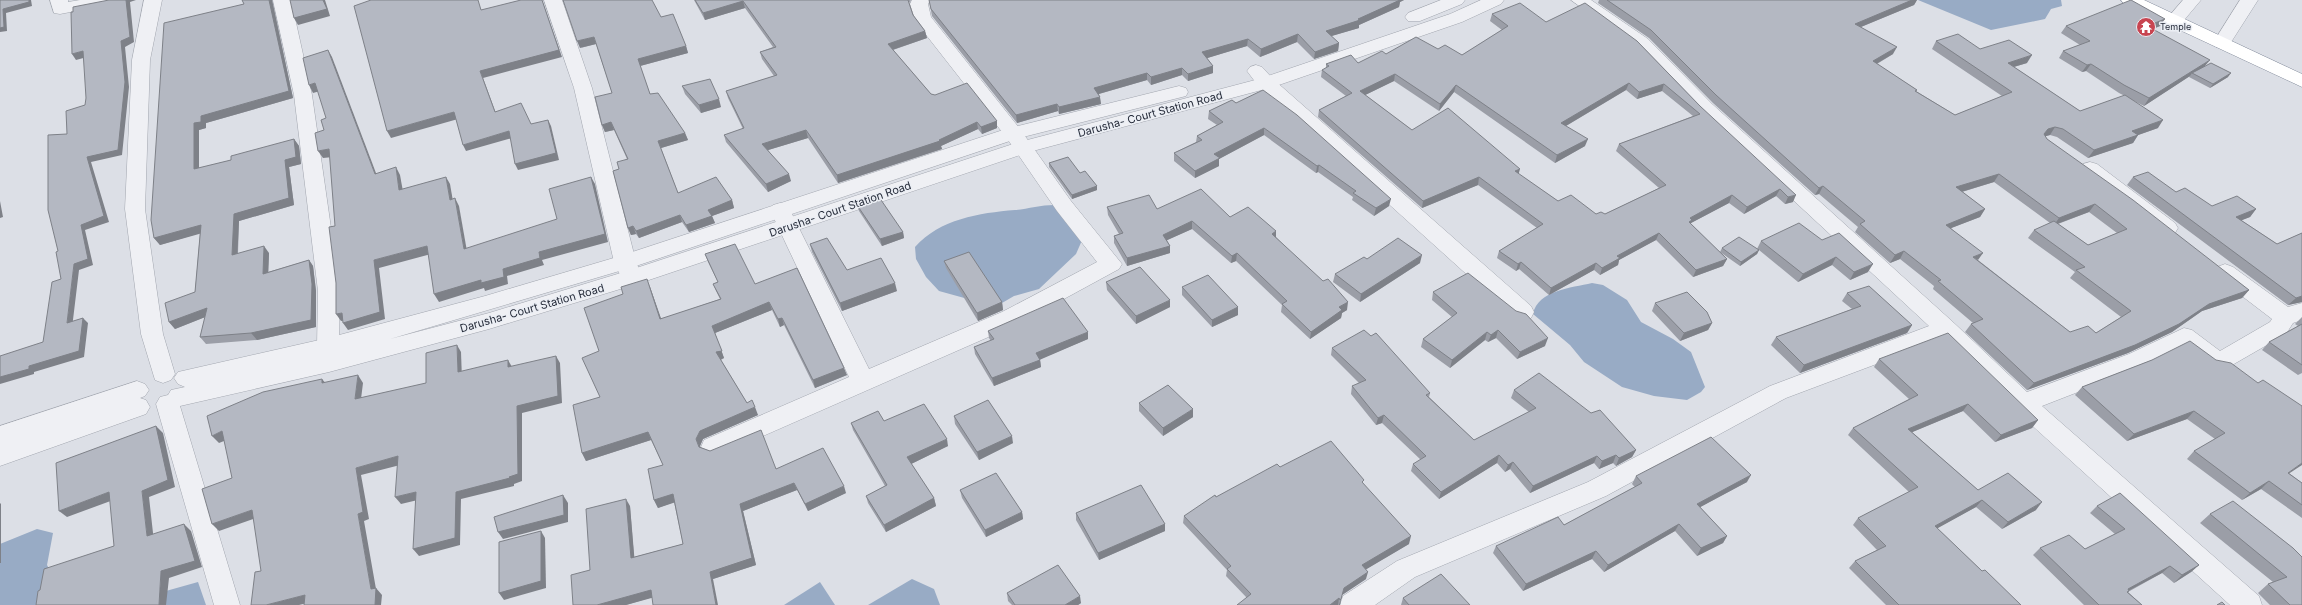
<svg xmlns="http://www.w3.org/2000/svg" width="2302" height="605" font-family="Inter,sans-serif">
<rect width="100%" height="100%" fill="#dcdfe6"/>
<g fill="#98abc5">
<path d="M1918,0H2061L2062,6L2051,9L2045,19L1991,30Z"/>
<path d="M1054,205L1083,238L1076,254L1039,289L1014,296L1002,303L986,304L939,291L926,277L916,259L915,247C940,219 979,213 1015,210C1028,209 1041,205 1054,205Z"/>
<path d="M1592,283L1603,285L1627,300L1641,322L1673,339L1691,352L1705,387L1701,392L1687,400L1654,396L1622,387L1584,362L1570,345L1533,314C1538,290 1571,288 1592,283Z"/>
<path d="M37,529L53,533L47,565L68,605H0V544Z"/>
<path d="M912,579L934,589L940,605H868Z"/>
<path d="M198,582L206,605H116Z"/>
<path d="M820,582L835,605H784Z"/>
</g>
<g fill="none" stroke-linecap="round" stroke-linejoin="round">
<defs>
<g id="minor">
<path d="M50,0H68V2L80,0H115L112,4L60,14L54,13Z"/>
<path d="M273,0H291L312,95L340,291L339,347L336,353L328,356L320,353L317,347L318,291L294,95Z"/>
<path d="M544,0H562L592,88L636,262L643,278L640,283L632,286L624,283L614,262L574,88Z"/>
<path d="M912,0H930L928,4L931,17L1020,129L1071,201L1122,264L1119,269L1018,324L722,454L713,457L704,454L701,447L704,440L849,377L770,210L773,205L780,203L787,205L790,210L869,369L1002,312L1097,262L1057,211L1006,137L916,22L910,4Z"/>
<path d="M1571,0H1591L1648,39L1712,104L1954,323L2027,392L2129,354L2184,328L2192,330L2220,351L2270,322L2272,319L2217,277L2214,272L2217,267L2225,264L2233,267L2288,307L2302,303V320L2293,323L2286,334L2227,368C2210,374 2196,357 2183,347L2145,366L2042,406L2259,596L2262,605H2230L2015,410L1943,339L1786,398L1606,496L1415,577L1375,605H1340L1343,596L1397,561L1588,482L1770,386L1929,326L1698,112L1636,47Z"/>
<path d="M1256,65L1262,67L1273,79L1531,306L1534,312L1531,318L1523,320L1515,318L1259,87L1247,71L1250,67Z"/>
<path d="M2090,162L2097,164L2175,223L2178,228L2175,233L2168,235L2161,233L2083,174L2080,169L2083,164Z"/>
</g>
<g id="tertiary">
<path d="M144,0H162L150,60L145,209L163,334L175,374L171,380L163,383L155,380L141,334L125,209L132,60Z"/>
<path d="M1441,0H1465L1462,4L1420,21H1408L1405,17L1408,13Z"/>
<path d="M1481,0H1504L1501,4L1462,22L1273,87L1029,152L640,283L489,329L329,372L180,406L240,605H214L156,404L160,397L168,395L171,390L185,387L178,384L174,378L178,372L328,338L485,296L617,257L1006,129L1179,86L1186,88L1188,92L1186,96L1019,138L633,267L390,339L489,313L624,272L1016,143L1259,79L1450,14Z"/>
<path d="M2183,0H2201L2180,25H2168L2165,21Z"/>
<path d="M2240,0H2258L2228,47H2216L2213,43Z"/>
<path d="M137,381L145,384L149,390L145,396L140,398L146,400L150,407L146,414L0,466V446L12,442L0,446V426Z"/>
</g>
<path id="trunk" d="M2121,0H2144L2302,74V87L2124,4Z"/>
</defs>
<use href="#minor" stroke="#a2a6af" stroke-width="1"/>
<use href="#tertiary" stroke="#a2a6af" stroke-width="1"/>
<use href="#trunk" stroke="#848c9c" stroke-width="1"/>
<use href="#minor" fill="#eff0f4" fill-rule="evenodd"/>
<use href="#tertiary" fill="#eff0f4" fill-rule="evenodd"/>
<use href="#trunk" fill="#fff" fill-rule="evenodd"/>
</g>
<g fill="#9b9ea7" fill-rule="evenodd">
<path d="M242,0H272L293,98L206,123V128L199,130V168L231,160L294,139L299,146L301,164L289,167L294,205L239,221L238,253H269L268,272L309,260L313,266L316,291V327L257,340L206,344L200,337L205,317L175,329L169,322L195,292L200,233L160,245L154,238L244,4Z"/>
<path d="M694,0H911L909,3L913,15L925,31L927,38L893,50L931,94L997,121V128L982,134L978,129L941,146L942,149L838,183L808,138L768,150L791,181L768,192L726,142L724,135L743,129L728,98L726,91L774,76L762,59L760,52L773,47L745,8L705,20Z"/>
<path d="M929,0H1404L1400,2L1399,7L1359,25V28L1331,36L1339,43L1338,51L1314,59L1297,42L1260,57L1247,46L1207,58L1213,66V73L1188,81L1182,75L1151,85L1147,80L1099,94L1101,104L1059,114L1058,111L1017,123L932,16Z"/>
<path d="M1599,0H1917L1914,5L1861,27L1893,54L1877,64L1917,90L1916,91L1955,115L2002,96L1932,49L1936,41L1980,49L2027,63L2014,67L2080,111L2125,96L2119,93L2086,71L2082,72L2059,58L2063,51L2080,45L2061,33L2066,26H2160L2153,29L2205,66L2228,77L2210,88L2189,77L2190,76L2144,106L2130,99L2158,128L2138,135L2133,143L2088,158L2057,137L2050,135L2045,136L2047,139L2249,290L2242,298L2202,311L2172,332L2128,353L2027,390L1965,332L1971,324L1973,323L1933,289L1934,286L1900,259L1890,263L1855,232L1858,227L1819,194L1815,195L1713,103L1649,38L1598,3ZM1994,182L2050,223L2034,230L2028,238L2075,272L2070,278L2121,317L2096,333L2070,332L1978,260L1951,228L1980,217L1985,209L1962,192ZM2089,212L2117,233L2088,245L2058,224Z"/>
<path d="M1492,14L1546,22L1637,41L1793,202L1785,204L1776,196L1744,214L1729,203L1691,223V224L1727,259L1723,266L1693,277L1656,240L1619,260L1618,265L1600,275L1594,270L1549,295L1519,269L1516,271L1497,258L1499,251L1537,228L1478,185L1422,208L1318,117L1319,110L1346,96L1321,77L1322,70L1326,68V64L1358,63L1386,54L1438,49L1462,55L1502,30L1490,21ZM1394,81L1439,111L1454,92L1555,163L1585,146L1566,126L1626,90L1637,99L1662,91L1693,116L1619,144L1616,151L1659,188L1605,214H1596L1558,201L1518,174L1412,130L1365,95Z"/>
<path d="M661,17L686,46L688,53L640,66L650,94L685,133L688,140L661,148L678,193L732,200L734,208L712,216L715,223L689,232L682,222L639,238L636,234L631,235L628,228L619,169L627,159L614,130L605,132L602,125L612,93L596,44L580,48Z"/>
<path d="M682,86L721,107L701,113L685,94Z"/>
<path d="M1232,100L1389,206L1374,216L1352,200L1353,197L1318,172L1316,173L1264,135L1219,159V166L1195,178L1174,161V153L1196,142L1197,136L1217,125L1208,119L1209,111Z"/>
<path d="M1049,163L1080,173L1097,186V190L1072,199L1049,167Z"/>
<path d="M2133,177L2176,192L2212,206L2256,209L2250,217L2241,220L2277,244L2302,233V302L2288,305L2127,185Z"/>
<path d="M857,205L903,232L904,238L882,246L859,211Z"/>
<path d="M1107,207L1157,209L1230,217L1276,231V237L1347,310L1342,313L1341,318L1310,339L1281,312L1282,305L1236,261L1231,263L1192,229L1167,240L1170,246V253L1127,266L1114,243V236L1119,234L1108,215Z"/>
<path d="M1822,240L1868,272L1850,280L1832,265L1798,282L1759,250L1757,254L1740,266L1720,252L1722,248L1757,249L1761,241Z"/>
<path d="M810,244L847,270L897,291L842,311L812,252Z"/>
<path d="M705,254L755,284L847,375L815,388L784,325L780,327L772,310L715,333L724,358L721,360L747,403L758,415L703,439L700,446V447L710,451L776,469L846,493L808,511L797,490L743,511L756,565L713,579L626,605H573L590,570L630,506L634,557L683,544L674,502L658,508L654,500L663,465L651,440L586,461L582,453L600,397L599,351L650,287L661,319L720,299L716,291L713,284L718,282L708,262Z"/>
<path d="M1367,259L1420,263L1360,302L1333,282L1335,274Z"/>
<path d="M944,261L1002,302L1003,310L978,321L946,268Z"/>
<path d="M1106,282L1170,307L1136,324L1107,290Z"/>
<path d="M1182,287L1238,307V315L1212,327L1182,295Z"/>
<path d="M1433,292L1545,346L1517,359L1496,338L1488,342L1485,340L1450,368L1421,347L1423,339L1452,317L1432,300Z"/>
<path d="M1847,293L1912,325L1907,333L1800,373L1771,345L1776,337L1852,309L1842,301Z"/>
<path d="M1655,303L1712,323L1708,330L1680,341L1652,311Z"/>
<path d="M2302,317V373L2298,375L2262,350L2269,342L2298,326L2295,324Z"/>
<path d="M988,331L1088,339L1040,359L1041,367L994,386L975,354L974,347L991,341L989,338Z"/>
<path d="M1332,348L1430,393L1429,397L1474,440L1529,412L1511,398L1514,390L1636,450L1632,457L1616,466L1613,463L1599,469L1594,463L1530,493L1510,469L1505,472L1497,463L1439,499L1411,471L1413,464L1421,460L1382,423L1376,425L1351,394L1352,386L1359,383L1331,355Z"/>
<path d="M1879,359L2038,420L2032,428L1995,442L1963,411L1912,432L1978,490L2036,510L2002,529L1976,507L1937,528L1982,571L2021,605H1886L1849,568L1855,561L1877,550L1853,525L1858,518L1909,492L1848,435L1853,428L1909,399L1874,367Z"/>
<path d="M2152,360L2289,473L2302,483V518L2261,489L2242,500L2187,459L2194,451L2215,439L2187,419L2127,441L2075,395L2082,387Z"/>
<path d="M1139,403L1193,417L1163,436L1139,411Z"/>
<path d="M954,416L1013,443L979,460L955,424Z"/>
<path d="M884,421L948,446L911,464L934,498L936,506L886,532L868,503L866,496L885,486L853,430L851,423Z"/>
<path d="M1280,467L1363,484L1409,544L1366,569V579L1342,595L1340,605H1237L1247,598L1226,576L1227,570L1183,523L1184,516L1216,497Z"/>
<path d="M1636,476L1747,482L1700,507L1727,536L1723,543L1697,556L1675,531L1604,572L1592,559L1523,591L1493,553L1496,546L1564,525L1635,487L1632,484Z"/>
<path d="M960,490L1022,512L1023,519L986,537L962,498Z"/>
<path d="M2097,506L2199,565L2191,572L2174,583L2162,573L2128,592L2142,605H2084L2033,555L2040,548L2085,549L2115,534L2090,513Z"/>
<path d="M1076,513L1165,524V531L1099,560L1076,520Z"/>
<path d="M2210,514L2302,557V605H2270L2258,593L2268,584L2273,582L2200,523Z"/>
<path d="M1007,593L1081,603L1078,605H1012L1008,601Z"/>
<path d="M1403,598L1470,605H1401Z"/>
</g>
<g fill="#7e8188">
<path d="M29,0H31L32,6L6,13L7,31L0,32V28L3,9Z"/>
<path d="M126,0H136L130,2L134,42L125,47L129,87L122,155L91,162L109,222L85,230L93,265L79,270L72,328L67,323L74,264L81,225L87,157L121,41Z"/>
<path d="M269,0H272L293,98L206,123V128L199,130V176L194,169V123L201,116Z"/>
<path d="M323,0H325L330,16L298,25L294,18Z"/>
<path d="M542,0L562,57L483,78L498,119L495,112L480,71Z"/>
<path d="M1395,0H1404L1400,2L1399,7L1359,25V28L1325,38L1326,31L1358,19Z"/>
<path d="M1912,0H1917L1914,5L1851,31L1855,24Z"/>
<path d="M743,1L745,8L705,20L703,13Z"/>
<path d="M2165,19L2160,26L2142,33L2147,26Z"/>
<path d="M925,31L927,38L889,51L888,44Z"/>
<path d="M1298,34L1297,42L1260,57L1261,49Z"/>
<path d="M594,37L596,44L580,48L577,41Z"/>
<path d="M1248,39L1247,46L1201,60L1202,52Z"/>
<path d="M1339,43L1338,51L1314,59L1315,52Z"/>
<path d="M686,46L688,53L640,66L638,59Z"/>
<path d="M1897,47L1893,54L1869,68L1873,61Z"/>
<path d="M328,50L332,57L379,181L375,174Z"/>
<path d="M83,51L87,57L76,60L72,54Z"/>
<path d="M2032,55L2027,63L2003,70L2008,63Z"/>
<path d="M2210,60L2204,67L2192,73L2190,76L2144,106L2149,98Z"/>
<path d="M2091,64L2086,71L2082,72L2087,65Z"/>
<path d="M1213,66V73L1188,81V74Z"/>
<path d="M1182,68V75L1151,85V77Z"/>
<path d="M1147,73V80L1095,95L1094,88Z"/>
<path d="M2231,73L2228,77L2210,88L2213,84Z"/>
<path d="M1395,74L1394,81L1359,98L1360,91Z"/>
<path d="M315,83L320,91L313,93L309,85Z"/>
<path d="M1629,83L1626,90L1559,130L1561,123Z"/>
<path d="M1664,84L1662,91L1637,99L1639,92Z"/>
<path d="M1456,85L1454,92L1439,111L1440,104Z"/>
<path d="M1100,97L1101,104L1059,114V107Z"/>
<path d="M719,99L721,107L701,113L699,105Z"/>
<path d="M1057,104L1058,111L1017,123L1016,115Z"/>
<path d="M454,112L458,119L391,138L387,131Z"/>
<path d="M548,120L551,126L559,160L518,170L515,164Z"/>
<path d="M2163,120L2158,128L2127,139L2132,131Z"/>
<path d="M997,121V128L982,134L981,127Z"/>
<path d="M611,122L614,130L605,132L602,125Z"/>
<path d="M977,122L978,129L941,146L942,149L838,183L837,175L939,140Z"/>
<path d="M2055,127L2050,135L2043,137L2038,142L2048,129Z"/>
<path d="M1264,128V135L1219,159V166L1195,178V171L1214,154Z"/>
<path d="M806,130L808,138L765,151L762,144Z"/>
<path d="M509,131L512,138L466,151L463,145Z"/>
<path d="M685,133L688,140L661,148L658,141Z"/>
<path d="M2138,135L2133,143L2088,158L2094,150Z"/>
<path d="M294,139L299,146L301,164L289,167L294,205L239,221L237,262L232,255L234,214L285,160Z"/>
<path d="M1588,139L1585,146L1555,163L1557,155Z"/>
<path d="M329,149L333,157L323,158L318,151Z"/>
<path d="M1319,165L1318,172L1316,173L1317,166Z"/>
<path d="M396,167L400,175L404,197L399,190Z"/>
<path d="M1520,169L1518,176L1515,171Z"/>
<path d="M789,174L791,181L768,192L766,184Z"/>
<path d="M1999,174L1994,182L1951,195L1956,187Z"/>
<path d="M446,177L450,184L454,207L450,200Z"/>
<path d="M591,177L595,184L608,242L542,260L544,265L507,276L508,284L485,291L484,288L439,302L434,294L503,269L539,252Z"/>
<path d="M1479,177L1478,185L1422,208L1423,201Z"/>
<path d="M1097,186V190L1072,199V195Z"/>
<path d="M1823,186L1819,194L1815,195L1819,188Z"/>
<path d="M1780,189L1776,196L1744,214L1747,207Z"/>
<path d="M1732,195L1729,203L1691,223L1689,227L1686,229L1690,218Z"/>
<path d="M1796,195L1793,202L1785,204L1788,197Z"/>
<path d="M455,198L459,206L468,257L464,249Z"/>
<path d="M1391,199L1389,206L1374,216L1376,208Z"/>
<path d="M732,200L734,208L712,216L715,223L689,232L686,225L708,210Z"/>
<path d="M0,201L3,217L0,218Z"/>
<path d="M2095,204L2089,212L2054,225L2059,218Z"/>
<path d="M1985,209L1980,217L1941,232L1946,225Z"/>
<path d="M2256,209L2250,217L2230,225L2236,217Z"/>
<path d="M680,215L682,222L639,238L636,231Z"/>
<path d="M1192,221V229L1163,242V235Z"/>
<path d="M201,225L206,232L160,245L154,238Z"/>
<path d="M633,226L636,234L631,235L628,228Z"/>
<path d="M1276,231V239L1272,234Z"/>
<path d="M903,232L904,238L882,246L880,239Z"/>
<path d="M1659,233L1656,240L1619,260L1618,265L1600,275L1602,268L1617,256Z"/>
<path d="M264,246L269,253L268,281L263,274Z"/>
<path d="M427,246L431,254L379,268L385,319L348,330L343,323L374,260Z"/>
<path d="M1170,246V253L1127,266V258Z"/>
<path d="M1759,250L1757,254L1740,266L1741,262Z"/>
<path d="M1904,251L1900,259L1890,263L1895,255Z"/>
<path d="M1237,253L1236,261L1231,263L1232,256Z"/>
<path d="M1983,253L1978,260L1973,257Z"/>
<path d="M1422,255L1420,263L1360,302L1361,294Z"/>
<path d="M1836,257L1832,265L1798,282L1803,274Z"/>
<path d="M1727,259L1723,266L1693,277L1696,270Z"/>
<path d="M309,260L313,266L316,291V327L257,340L251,333Z"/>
<path d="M1521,262L1519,269L1516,271L1518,264Z"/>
<path d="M1596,263L1594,270L1549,295L1551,288Z"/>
<path d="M1873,264L1868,272L1850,280L1854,272Z"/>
<path d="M647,279L650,287L664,327L660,319Z"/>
<path d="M895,283L897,291L842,311L840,303Z"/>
<path d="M2249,290L2242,298L2202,311L2172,332L2128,353L2027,390L2034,383L2209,304Z"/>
<path d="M2302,296V302L2288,305L2296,298Z"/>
<path d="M1170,300V307L1136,324V316Z"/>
<path d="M769,302L772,310L715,333L724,358L719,360L716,352L712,326Z"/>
<path d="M1002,302L1003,310L978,321L977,313Z"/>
<path d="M1348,302L1347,310L1342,313L1341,318L1310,339L1311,332L1339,307Z"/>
<path d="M1238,307V315L1212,327V320Z"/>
<path d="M207,308L213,314L175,329L169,322Z"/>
<path d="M342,313L347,320L341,321L336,314Z"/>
<path d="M83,318L88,323L84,357L34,372V374L0,384V377L29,366Z"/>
<path d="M782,318L784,325L780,327L778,319Z"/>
<path d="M1712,323L1708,330L1680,341L1684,333Z"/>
<path d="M1912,325L1907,333L1800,373L1804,365Z"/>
<path d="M1498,330L1496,338L1488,342L1491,335Z"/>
<path d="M1088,332V339L1037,361L1036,353Z"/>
<path d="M1487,332L1485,340L1450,368L1452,360Z"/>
<path d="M1548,338L1545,346L1517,359L1520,352Z"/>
<path d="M457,345L461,352L462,380L458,372Z"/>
<path d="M556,356L560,363L562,403L522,413V481L514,484V486L461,499L460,545L419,556L413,549L456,492L509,477L517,406Z"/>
<path d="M508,360L512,367H508Z"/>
<path d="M1040,360L1041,367L994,386L992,378Z"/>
<path d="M844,368L847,375L815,388L813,380Z"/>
<path d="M358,375L363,383L360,407L355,399Z"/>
<path d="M322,379L328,386L322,383Z"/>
<path d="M1968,404L1963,411L1903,436L1908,429Z"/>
<path d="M755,407L758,415L703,439L700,446L703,455L696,439L700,431Z"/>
<path d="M1193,409V417L1163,436V428Z"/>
<path d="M2194,411L2187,419L2127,441L2134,434Z"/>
<path d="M1384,415L1382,423L1376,425L1378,418Z"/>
<path d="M2038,420L2032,428L1995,442L2001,435Z"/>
<path d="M156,426L163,433L175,487L149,497L154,542L147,536L142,491Z"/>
<path d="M222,431L229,439L219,443L212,436Z"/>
<path d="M648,432L651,440L586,461L582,453Z"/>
<path d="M1012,436L1013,443L979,460L977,452Z"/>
<path d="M947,439L948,446L909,465L907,457Z"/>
<path d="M1636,450L1632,457L1616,466L1619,458Z"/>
<path d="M1499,455L1497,463L1439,499L1441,492Z"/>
<path d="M1616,455L1613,463L1599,469L1602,461Z"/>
<path d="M398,456L404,464L361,475L369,519L364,521L376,589V588L382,595L381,605H375L371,589L358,514L356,468Z"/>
<path d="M1597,456L1594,463L1530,493L1533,486Z"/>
<path d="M1513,462L1510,469L1505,472L1508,465Z"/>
<path d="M2302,463V465L2279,480L2288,473Z"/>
<path d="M1751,475L1747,482L1693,511L1697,504Z"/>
<path d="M2269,481L2261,489L2242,500L2250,493Z"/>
<path d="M794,483L797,490L743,511L756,565L713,579L718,605H716L710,572L740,504Z"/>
<path d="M844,486L846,493L808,511L805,504Z"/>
<path d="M109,492L116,499L67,517L59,511Z"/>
<path d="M416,492L422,499L401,504L395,497Z"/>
<path d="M673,494L676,502L658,508L654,500Z"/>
<path d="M563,495L568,503V522L503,539L498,532Z"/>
<path d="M934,498L936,506L886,532L884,525Z"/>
<path d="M626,499L630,506L635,565L631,558Z"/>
<path d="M1982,500L1976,507L1929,533L1935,526Z"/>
<path d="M2042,502L2036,510L2002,529L2008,522Z"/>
<path d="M0,503L1,504V563H0Z"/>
<path d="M252,510L259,517L219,531L212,524Z"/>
<path d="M1022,512L1023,519L986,537L985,530Z"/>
<path d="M184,524L191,531L202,567L169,578L166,605H159L161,571Z"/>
<path d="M1165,524V531L1099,560L1098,553Z"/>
<path d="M1679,524L1675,531L1604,572L1608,565Z"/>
<path d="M541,531L545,538L546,588L504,600L499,593Z"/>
<path d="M1411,536L1409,544L1360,573L1362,565Z"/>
<path d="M1727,536L1723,543L1697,556L1701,548Z"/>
<path d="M1596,551L1592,559L1523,591L1526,584Z"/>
<path d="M2199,565L2191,572L2174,583L2182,575Z"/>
<path d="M2170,566L2162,573L2128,591L2122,598L2128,589Z"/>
<path d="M1368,572L1366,579L1342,595L1340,605H1339L1344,588Z"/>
<path d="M651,590L655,597L626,605H597Z"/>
<path d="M305,595L312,602L299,605H266Z"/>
<path d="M1080,596L1081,603L1078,605H1065Z"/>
<path d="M1339,598L1338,605H1330Z"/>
</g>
<g fill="#b4b8c2" stroke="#7e8188" fill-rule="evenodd">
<path d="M0,0H29V2L3,9L4,27L0,28Z"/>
<path d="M109,0H126L130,37L121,41L125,82L118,150L87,157L104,216L81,225L88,259L74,264L67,323L83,318L79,351L29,366V369L0,377V356L43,342L52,282L61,279L56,252L58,251L48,210V135L67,134L66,111L85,105L86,98L83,51L72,54L71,12H73V7Z"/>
<path d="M242,0H269L289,91L201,116V122L194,123V169L231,160V156L294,139L296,157L285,160L289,198L234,214L232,255L264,246L263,274L309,260L312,284L311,320L251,333L200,337L207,308L169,322L165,303L195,292L201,225L154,238L151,220L164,23L244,4Z"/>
<path d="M290,0H323L327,9L294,18Z"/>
<path d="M371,0H478L481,10L521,0H542L559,50L480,71L495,112L521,103L531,124L548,120L556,153L515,164L509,131L463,145L454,112L387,131L354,6Z"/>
<path d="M563,0H652L661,17L673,14L686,46L638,59L650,94L658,93L685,133L658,141L678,193L716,177L732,200L708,210L712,216L686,225L680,215L636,231L633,226L628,228L613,171L619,169L617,162L628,159L611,122L602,125L595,97L612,93L594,37L577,41Z"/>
<path d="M695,0H908L913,15L925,31L888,44L931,94L935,95L967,83L997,121L981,127L977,122L939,140L940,141L837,175L806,130L762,144L789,174L766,184L724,135L744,128L726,91L777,75L760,52L776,47L743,1L703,13Z"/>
<path d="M929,0H1400L1358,19L1360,20L1326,31L1339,43L1315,52L1298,34L1261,49L1248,39L1202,52L1213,66L1188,74L1182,68L1151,77L1147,73L1094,88L1100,97L1059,107L1057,104L1016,115L931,9Z"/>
<path d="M1607,0H1912L1855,24L1897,47L1873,61L1917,90L1915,91L1955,115L2012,92L1936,41L1958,34L1980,49L2009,40L2032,55L2008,63L2080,111L2125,95L2163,120L2132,131L2138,135L2094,150L2063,129L2055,127L2048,129L2044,134L2047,139L2133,200L2249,290L2209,304L2179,324L2135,345L2034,383L1971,324L1983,319L1938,281L1941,280L1904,251L1895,255L1860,224L1865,221L1823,186L1819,188L1716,95L1651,30ZM1999,174L2059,218L2095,204L2127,229L2088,245L2054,221L2034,230L2085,267L2076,270L2131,311L2096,333L2088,326L2070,332L1973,257L1983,253L1946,225L1985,209L1956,187Z"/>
<path d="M2131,0L2165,19L2147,26L2210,60L2149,98L2124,85L2091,64L2087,65L2063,51L2090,41L2066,26Z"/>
<path d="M1520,3L1546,22L1585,3L1637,41L1700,106L1796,195L1788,197L1780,189L1747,207L1732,195L1690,218L1692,220L1689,222L1727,259L1696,270L1659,233L1617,256L1620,258L1602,268L1596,263L1551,288L1521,262L1518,264L1499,251L1543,224L1479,177L1423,201L1319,110L1352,93L1322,70L1329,66L1326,64L1351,55L1358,63L1382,51L1386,54L1416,37L1438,49L1445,45L1462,55L1508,26L1492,14ZM1395,74L1440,104L1456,85L1557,155L1588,139L1561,123L1629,83L1639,92L1664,84L1700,114L1619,144L1666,185L1605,214L1601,212L1596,214L1571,195L1558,201L1515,171L1520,169L1448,108L1412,130L1360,91Z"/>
<path d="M328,50L375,174L396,167L399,190L446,177L450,200L455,198L464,249L557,219L549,189L591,177L605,234L539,252L540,258L503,269L504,277L481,283V280L434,294L427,246L374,260L380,312L343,323L342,313L336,314V283L329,227L335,226L329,149L318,151L315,133L324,130L321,120L326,118L315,83L309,85L303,58Z"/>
<path d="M2211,63L2231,73L2213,84L2192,73Z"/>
<path d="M710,79L719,99L699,105L682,86Z"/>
<path d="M1263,90L1297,115L1391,199L1376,208L1353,193L1356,191L1319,165L1317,166L1264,128L1214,154L1220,158L1195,171L1174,153L1202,140L1197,136L1223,122L1209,111L1232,100L1236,103Z"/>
<path d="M1068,157L1080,173L1085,171L1097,186L1072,195L1049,163Z"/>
<path d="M2148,172L2176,192L2185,188L2212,206L2237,196L2256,209L2236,217L2277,244L2302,233V296L2296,298L2133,177Z"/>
<path d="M1201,189L1230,217L1248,207L1276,231L1272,234L1323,281L1328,279L1348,302L1339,307L1342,310L1311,332L1282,304L1287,301L1237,253L1232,256L1192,221L1163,235L1170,246L1127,258L1114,236L1123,233L1107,207L1149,195L1157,209Z"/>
<path d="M879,197L903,232L880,239L857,205Z"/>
<path d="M1799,223L1822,240L1839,233L1873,264L1854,272L1836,257L1803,274L1761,241Z"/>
<path d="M1739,237L1759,250L1741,262L1722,248Z"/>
<path d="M827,238L847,270L881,258L895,283L840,303L810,244Z"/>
<path d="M1398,238L1422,255L1361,294L1335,274L1364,257L1367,259Z"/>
<path d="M735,244L755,284L797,268L844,368L813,380L782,318L778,319L769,302L712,326L722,351L716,352L747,403L752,400L755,407L700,431L696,439L699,447L710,451L761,430L776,469L823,448L844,486L805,504L794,483L740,504L752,558L710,572L716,605H653L651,590L597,605H573L571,575L590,570L586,509L626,499L631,558L683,544L673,494L654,500L648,469L663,465L648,432L582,453L573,405L600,397L582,358L599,351L584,308L623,294L621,287L647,279L660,319L721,299L713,284L718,282L705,254Z"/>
<path d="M969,252L1002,302L977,313L944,261Z"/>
<path d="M1140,267L1170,300L1136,316L1106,282Z"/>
<path d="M1468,273L1516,311L1526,314L1548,338L1520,352L1498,330L1491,335L1487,332L1452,360L1423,339L1457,313L1433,292Z"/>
<path d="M1208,275L1238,307L1212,320L1182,287Z"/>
<path d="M1869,286L1912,325L1804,365L1776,337L1861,306L1847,293Z"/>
<path d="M1687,292L1707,312L1712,323L1684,333L1655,303Z"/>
<path d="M1063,298L1088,332L1036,353L1040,360L992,378L974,347L994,339L988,331Z"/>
<path d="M2302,324V365L2269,342Z"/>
<path d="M1364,330L1371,336L1376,333L1430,393L1426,395L1474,440L1536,408L1514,390L1539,373L1591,413L1600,410L1636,450L1619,458L1616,455L1602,461L1597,456L1533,486L1513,462L1508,465L1499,455L1441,492L1413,464L1426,456L1384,415L1378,418L1352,386L1366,380L1332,348Z"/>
<path d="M1948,333L2038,420L2001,435L1968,404L1908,429L1978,490L2008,473L2042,502L2008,522L1982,500L1935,526L1982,571L1985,570L2021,605H1899L1855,561L1886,546L1858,518L1918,487L1853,428L1918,395L1879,359Z"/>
<path d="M2190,341L2216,360L2231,363L2258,383L2263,380L2302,406V463L2288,473L2302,483V505L2269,481L2250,493L2194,451L2225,433L2194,411L2134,434L2082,387L2152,360Z"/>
<path d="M457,345L458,372L508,360V367L556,356L558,396L517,406L518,474L509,477L510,478L456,492L455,538L413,549L416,492L395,497L398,456L356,468L363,512L358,514L371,589L376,588L375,605H304L305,595L266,605H251L255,572L261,571L252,510L212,524L202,489L232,478L222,431L212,436L207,416L263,392L322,379V383L358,375L355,399L426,383V353Z"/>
<path d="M1168,385L1193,409L1163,428L1139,403Z"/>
<path d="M988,400L1012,436L977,452L954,416Z"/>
<path d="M924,404L947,439L907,457L934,498L884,525L866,496L887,485L851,423L878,411L884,421Z"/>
<path d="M156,426L168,480L142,491L147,536L184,524L195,561L161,571L159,605H36L38,591L40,590L44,569L114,546L109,492L59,511L56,463Z"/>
<path d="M1711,437L1751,475L1697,504L1727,536L1701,548L1679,524L1608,565L1596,551L1526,584L1496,546L1558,517L1564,525L1642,483L1636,476Z"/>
<path d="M1331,441L1364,480L1362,482L1411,536L1362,565L1368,572L1344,588L1341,599L1340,600L1339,598L1330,605H1237L1251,594L1227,569L1231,566L1184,516L1215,495L1216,497L1277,464L1280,467Z"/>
<path d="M996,473L1022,512L985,530L960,490Z"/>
<path d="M1141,485L1165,524L1098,553L1076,513Z"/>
<path d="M2120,493L2199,565L2182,575L2170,566L2128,589L2129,591L2127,592L2142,605H2099L2040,548L2069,535L2085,549L2125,529L2097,506Z"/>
<path d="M563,495L564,515L498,532L494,517Z"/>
<path d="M2233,501L2293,548L2302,557V605H2290L2268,584L2287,577L2210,514Z"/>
<path d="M541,531V581L499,593V542Z"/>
<path d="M1058,565L1080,596L1065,605H1015L1007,593Z"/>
<path d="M1441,574L1470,605H1409L1403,598Z"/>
<path d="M2222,602L2225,605H2217Z"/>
</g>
<defs>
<symbol id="temple-disc" viewBox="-11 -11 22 22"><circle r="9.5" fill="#c84450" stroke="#ebeef4"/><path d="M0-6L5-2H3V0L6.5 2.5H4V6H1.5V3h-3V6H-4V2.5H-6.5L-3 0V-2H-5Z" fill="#fff"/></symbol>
</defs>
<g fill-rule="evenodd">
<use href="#temple-disc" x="2135" y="16" width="22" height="22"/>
</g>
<g text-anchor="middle" stroke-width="3" stroke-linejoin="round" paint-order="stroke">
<g font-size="9" fill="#272d3b" stroke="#ebeef4" text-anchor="start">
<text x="2160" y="30">Temple</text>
</g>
<g font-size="11" fill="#272d3b" stroke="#ebeef4">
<text transform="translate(1150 114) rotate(-15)" y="4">Darusha- Court Station Road</text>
<text transform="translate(840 209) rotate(-19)" y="4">Darusha- Court Station Road</text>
<text transform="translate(532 308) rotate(-16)" y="4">Darusha- Court Station Road</text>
</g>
</g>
</svg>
